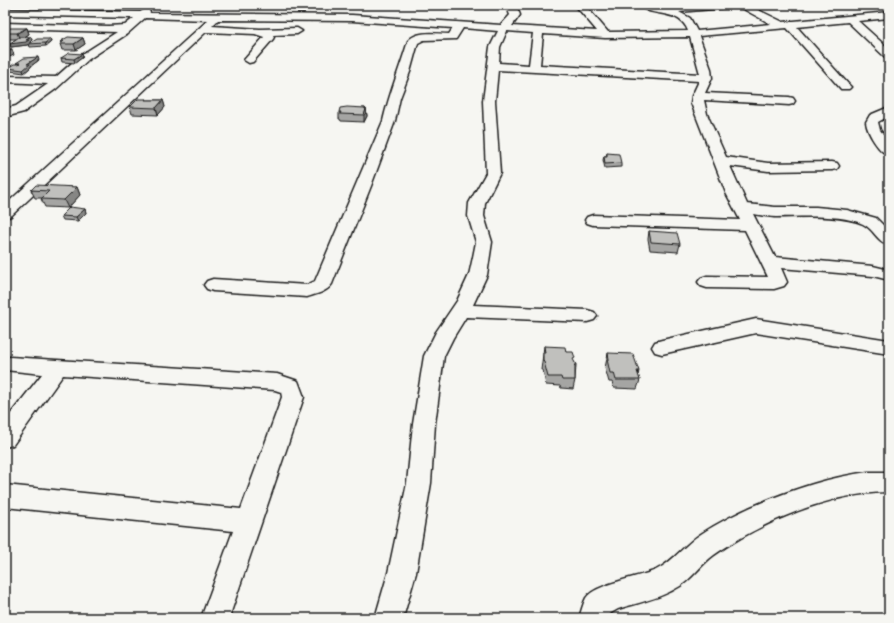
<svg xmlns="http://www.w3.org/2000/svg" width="894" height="623" font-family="Caveat,sans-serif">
<rect width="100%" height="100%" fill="#f6f6f2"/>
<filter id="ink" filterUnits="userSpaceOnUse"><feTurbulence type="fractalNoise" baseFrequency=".025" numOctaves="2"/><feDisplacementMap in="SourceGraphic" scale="8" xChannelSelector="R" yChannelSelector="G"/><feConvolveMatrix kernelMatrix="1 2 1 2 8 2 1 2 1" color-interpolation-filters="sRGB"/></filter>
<g filter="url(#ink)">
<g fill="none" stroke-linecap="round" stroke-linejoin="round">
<defs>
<g id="minor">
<path d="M506,5H516L520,15L512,26L597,31L575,5H585L608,32L688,31C680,8 651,18 638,5H652L665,8L693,5H729L724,8L679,12L690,18L697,31L771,24L736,5H748L783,22L889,12V18L858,21L889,49V58L885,57L848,22L797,27L849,85L851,87L849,89H841L787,28L699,36L711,69L712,78L705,93L789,97L793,98L795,101L793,104L789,105L704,100L707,114L726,157L768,163L832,162L837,163L839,166L837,169L832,170L768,171L730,166L747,204L775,207H816L847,210L876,218L889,231V245C877,242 874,229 863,224C841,214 802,217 777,217C769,217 761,215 753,214L775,257L873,266L889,270V280L873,276L781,268L787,282L784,286L774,289L707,288L701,286L698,282L701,278L707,276L768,277L745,230L593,225L587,223L585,220L587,217L593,215L740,220L726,193L691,103L692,96L699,81L498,70L495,101L500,173L485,203L484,216L492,242L487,275L473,305L587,310L594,312L597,316L594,320L587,322L466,317L453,338L444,356L435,424L431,483L416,573L403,618H375L388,573L407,483L413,424L424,356L436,332L457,301L469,275L473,257L476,242L468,216L469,203L486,173L483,101L490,47L498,31L463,28L456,39L424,40L418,43L410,72L400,98L395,121L371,186L332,284C327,292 316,294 307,297L213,291L207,289L204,285L207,281L213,279L307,285L315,281L383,121C389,94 400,68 408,41C417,30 436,34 449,34L453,28L352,21L218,20L212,26L260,29L297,28L302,31L297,34L273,35L274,37L273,39L253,62L249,63L244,60L264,37L255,34L206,32L11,216L5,218V205L208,20L145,18L127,34L89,59L56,89L24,112L5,117V109L16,106L48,84L5,82V76L56,77L81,55L117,32L5,29V23L108,26L125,25L134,18L5,15V9L140,12L146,9L149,10L150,13L352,15L501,25L510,15ZM507,31L533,33L529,65L499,63L500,47ZM543,34L605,38L690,37L700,74L540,65Z"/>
<path d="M889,107V116L878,122L880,130L889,142V155C879,153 867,132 866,122L870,115Z"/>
<path d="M756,319L889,340V354L756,333L662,354L655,352L652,347L655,342L662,340Z"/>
<path d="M10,357L277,374L298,381L304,397L229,618H201L233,531L5,507V485L241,509L282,397L281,392L275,390L63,375L13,445L5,447V421L42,374L5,370V358Z"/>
<path d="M868,472H889V492C831,492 761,522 714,555C700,565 691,581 675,589C658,599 637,603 618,609L611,613L607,618H579C581,612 583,604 586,598C595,584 640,577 656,570C673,562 685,544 701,534C746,505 814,479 868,472Z"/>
</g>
</defs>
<use href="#minor" stroke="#1c1c1c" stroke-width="3"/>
<use href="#minor" fill="#f6f6f2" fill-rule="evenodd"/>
</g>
<g fill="#a5a5a3" stroke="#1c1c1c">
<path d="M27,28L29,34L24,37H31L32,40L30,42V43L50,39L51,42L46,46L30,47L29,44L27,45L11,47L9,44L16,39H5V31Z"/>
<path d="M83,38L85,44L76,50H62L60,44L62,42L61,41Z"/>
<path d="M82,54L83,57L75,63L62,62L61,58Z"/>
<path d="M39,60L31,66V67L24,73L10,71L8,68L17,64L16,63Z"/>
<path d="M146,99L147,100H163L165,107L158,115L132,114L130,107Z"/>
<path d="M365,108V109H366L367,116L364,122L341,121L340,119H339V112Z"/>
<path d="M607,153L621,163V167L605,168L603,160L604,156H606Z"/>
<path d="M77,187L80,195L68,208L45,207L41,199L42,198H35L31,190Z"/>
<path d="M85,209L86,213L78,221L63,220L61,216Z"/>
<path d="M649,231L680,244L678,252L650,250L648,239Z"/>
<path d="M544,346L566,352L575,363L576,365L575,380L573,389L561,388L560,386L546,385L543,370H541Z"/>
<path d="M608,353L639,371L638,375L640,380L637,389L614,388L612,382H609L605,368Z"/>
</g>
<g fill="#868684" stroke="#1c1c1c">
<path d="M27,28L29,34L20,40L17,33Z"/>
<path d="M31,37L32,40L30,42V43L29,44L27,45L11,47L9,44L26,40Z"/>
<path d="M83,38L85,44L76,50L74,44Z"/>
<path d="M50,39L51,42L46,46L45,43Z"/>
<path d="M12,49L14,55L5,59V52Z"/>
<path d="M82,54L83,57L75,63L74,59Z"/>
<path d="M38,57L39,60L31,66V67L24,73L23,70L27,64Z"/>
<path d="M163,100L165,107L158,115L156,108Z"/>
<path d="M365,108L366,111V109L367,116L364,122V115Z"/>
<path d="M77,187L80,195L68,208L64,200Z"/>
<path d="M85,209L86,213L78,221L76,217Z"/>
</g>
<g fill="#c0c0bd" stroke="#1c1c1c">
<path d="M10,28H27L17,33H5V31Z"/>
<path d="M19,37H31L26,40H29L26,42L9,44Z"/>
<path d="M68,37L83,38L74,44H60L64,41H61Z"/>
<path d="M37,39H50L45,43L29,44Z"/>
<path d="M5,49H12L5,52Z"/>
<path d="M69,53L82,54L74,59L61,58Z"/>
<path d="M38,57L27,64H30L23,70L8,68L14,64H18L20,63H16L24,58Z"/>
<path d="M138,99H146L145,100H163L156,108L130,107Z"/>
<path d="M347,107L365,108V109H366L364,115L340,114L341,112H339L340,108Z"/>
<path d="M607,153L619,154L621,163L605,164L604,156H607Z"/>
<path d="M36,185L77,187L64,200L41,199L49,191L31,190Z"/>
<path d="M70,207L85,209L76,217L61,216Z"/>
<path d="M649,231L677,233L680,244L651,242Z"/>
<path d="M544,346L565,347L566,352H573L575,358L573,359L576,365H574L575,366V380H562L561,377H548L544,362L543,361V353H545Z"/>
<path d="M608,353L633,354L639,371H637L640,380H616L614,373H610L607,359H609Z"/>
</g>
</g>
<rect width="894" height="623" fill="none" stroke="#f6f6f2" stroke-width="20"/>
<rect x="10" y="10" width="874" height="603" fill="none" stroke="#1c1c1c" stroke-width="1.5" filter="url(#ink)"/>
</svg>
